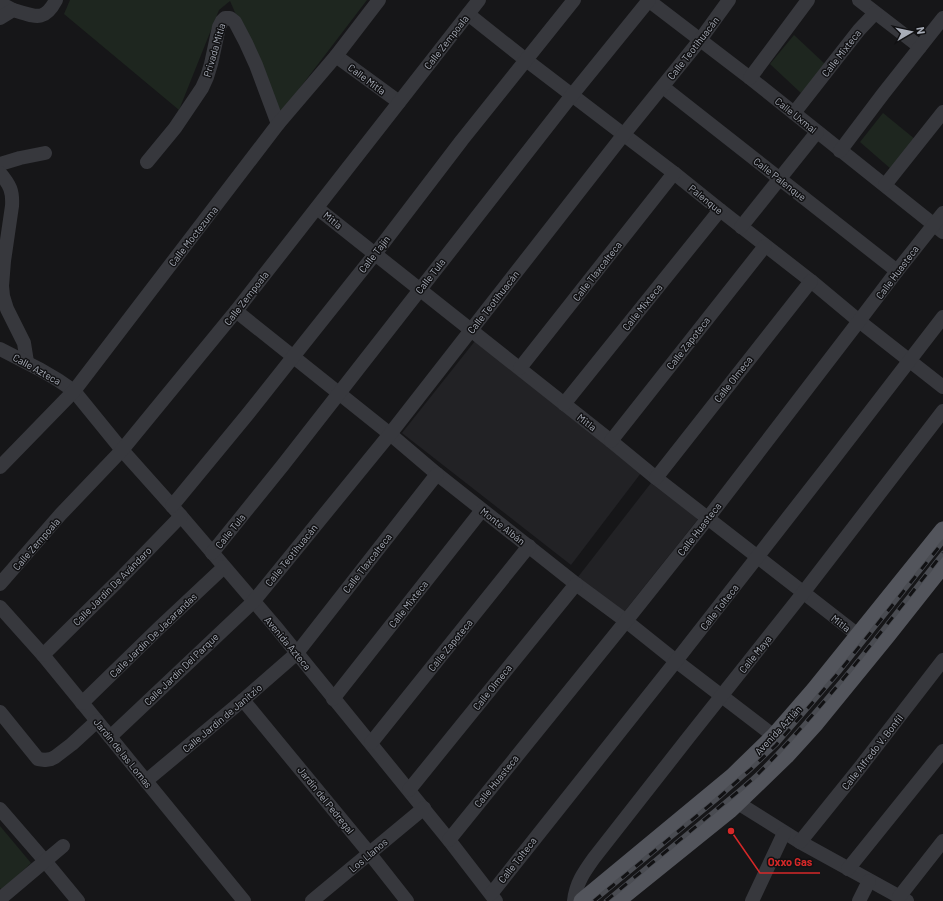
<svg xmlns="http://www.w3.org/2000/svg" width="943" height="901" font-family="Barlow,sans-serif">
<rect width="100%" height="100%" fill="#161618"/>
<g fill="#222225">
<path d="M475,341L641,473L571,565L402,433Z"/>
<path d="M651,483L698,519L624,612L578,577Z"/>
</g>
<g fill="#1e261f">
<path d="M70,0H367L280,114L230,1L219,10L179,110L64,14Z"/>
<path d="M794,35L826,65L801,93L770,64Z"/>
<path d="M883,113L916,140L891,169L860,142Z"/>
<path d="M0,826L31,863L2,890L0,888Z"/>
</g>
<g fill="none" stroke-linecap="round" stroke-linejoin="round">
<g stroke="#37383d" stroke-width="14">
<path d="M648,0L750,78L943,232"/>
<path d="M859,0L920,47"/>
<path d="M0,3L13,10"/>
<path d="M468,14L526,60L674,173L720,210L811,281L859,321L943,387"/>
<path d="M0,18L13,10C35,16 44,23 56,0"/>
<path d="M336,56L399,102"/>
<path d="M750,78L808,0"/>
<path d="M663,87L897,271"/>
<path d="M794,113L859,30L875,13"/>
<path d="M840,151L883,94L943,18"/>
<path d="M147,162L175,128L202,88L207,77L211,64L219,27L222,21L225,18H230L235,22L246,43L256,65L278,124"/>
<path d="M0,164L20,158L45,153"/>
<path d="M0,173C10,185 13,191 12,206L4,261L2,286L3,296L7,309L24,343L27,362"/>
<path d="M885,185L943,112"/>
<path d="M317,208L611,441L656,478L858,635"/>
<path d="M741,227L817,132"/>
<path d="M236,311L390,434L437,474L576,584L626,621L676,661L774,736"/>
<path d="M0,349L41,370L58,380L74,391L122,450L181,516L275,626L449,840L496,901"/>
<path d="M520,368L674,173"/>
<path d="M564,404L720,210"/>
<path d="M611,441L765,246"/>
<path d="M0,467L74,391L278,124L336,56L379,0"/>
<path d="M656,478L811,281"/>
<path d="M172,506L247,415L293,357L375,254L462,140L574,0"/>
<path d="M212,553L283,465L572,95L649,0"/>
<path d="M0,584L60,515L122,450L236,311L479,0"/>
<path d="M0,607L43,655L97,721L244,901"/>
<path d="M43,655L117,582L181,516"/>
<path d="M333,699L482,510"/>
<path d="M243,700L370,854L407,901"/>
<path d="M82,703L159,628L224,567"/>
<path d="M0,712L38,759L45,760L51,759L55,757L72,744L97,721"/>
<path d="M110,737L253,602L390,434L624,134L700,40L729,0"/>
<path d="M371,743L529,546"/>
<path d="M146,781L243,700L297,653L437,474"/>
<path d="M409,790L576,584"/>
<path d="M738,803L800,842L907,901"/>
<path d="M0,809L45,861L78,901"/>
<path d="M449,840L626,621L708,518L859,321L897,271L943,213"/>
<path d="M800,842L858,770L943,660"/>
<path d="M848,869L943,751"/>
<path d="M491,894L676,661L829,465L943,317"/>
<path d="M899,897L943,841"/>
<path d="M0,899L63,846"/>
<path d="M312,901L424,808"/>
<path d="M574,901C576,883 584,872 594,858L688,738L803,593L943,411"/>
<path d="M752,901L784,833"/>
<path d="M859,901L869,881"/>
</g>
<g stroke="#53555c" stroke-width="17">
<path d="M582,901L733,776L774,736L814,690L943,530"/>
<path d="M617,901L730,810L786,756L816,723L887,636L943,565"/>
</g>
<defs>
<g id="rail">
<path d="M594,901L716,800L751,769L776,745L839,672L943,542"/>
<path d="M606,901C637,875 668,850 699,824C719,807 740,791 759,773C826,705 884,628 943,553"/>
</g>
</defs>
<use href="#rail" stroke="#4a4c52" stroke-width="4.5"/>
<use href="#rail" stroke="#111113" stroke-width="3" stroke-dasharray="9" stroke-linecap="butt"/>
</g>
<g text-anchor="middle" stroke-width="3" stroke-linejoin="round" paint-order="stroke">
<g font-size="10" fill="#a8adb8" stroke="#111113">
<text transform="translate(446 42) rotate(-52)" y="4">Calle Zempoala</text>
<text transform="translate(693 48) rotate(-52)" y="4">Calle Teotihuacán</text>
<text transform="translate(214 50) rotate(-74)" y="4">Privada Mitla</text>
<text transform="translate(841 53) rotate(-52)" y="4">Calle Mixteca</text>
<text transform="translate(367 79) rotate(37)" y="4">Calle Mitla</text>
<text transform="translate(796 115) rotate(39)" y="4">Calle Uxmal</text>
<text transform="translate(780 179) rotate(38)" y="4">Calle Palenque</text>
<text transform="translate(706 199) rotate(39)" y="4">Palenque</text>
<text transform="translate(333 220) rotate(39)" y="4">Mitla</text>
<text transform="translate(193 236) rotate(-52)" y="4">Calle Moctezuma</text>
<text transform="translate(374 254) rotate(-52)" y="4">Calle Tajín</text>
<text transform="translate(597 271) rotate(-52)" y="4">Calle Tlaxcalteca</text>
<text transform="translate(897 272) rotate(-53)" y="4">Calle Huasteca</text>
<text transform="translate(430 276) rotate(-52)" y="4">Calle Tula</text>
<text transform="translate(246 298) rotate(-52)" y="4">Calle Zempoala</text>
<text transform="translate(493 302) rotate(-52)" y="4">Calle Teotihuacán</text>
<text transform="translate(642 307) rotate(-51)" y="4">Calle Mixteca</text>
<text transform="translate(688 343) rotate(-52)" y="4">Calle Zapoteca</text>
<text transform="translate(37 369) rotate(29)" y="4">Calle Azteca</text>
<text transform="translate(733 379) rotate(-52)" y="4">Calle Olmeca</text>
<text transform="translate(587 422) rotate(38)" y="4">Mitla</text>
<text transform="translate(503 526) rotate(38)" y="4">Monte Albán</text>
<text transform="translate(699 529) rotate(-52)" y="4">Calle Huasteca</text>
<text transform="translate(230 531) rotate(-51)" y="4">Calle Tula</text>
<text transform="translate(36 544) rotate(-49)" y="4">Calle Zempoala</text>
<text transform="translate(291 555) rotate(-51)" y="4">Calle Teotihuacán</text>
<text transform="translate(367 563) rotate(-52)" y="4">Calle Tlaxcalteca</text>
<text transform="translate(112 586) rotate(-45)" y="4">Calle Jardín De Avándaro</text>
<text transform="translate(408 604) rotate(-52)" y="4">Calle Mixteca</text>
<text transform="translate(719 607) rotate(-52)" y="4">Calle Tolteca</text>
<text transform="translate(841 623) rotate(38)" y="4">Mitla</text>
<text transform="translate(153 635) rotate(-44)" y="4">Calle Jardín De Jacarandas</text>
<text transform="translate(288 643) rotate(50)" y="4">Avenida Azteca</text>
<text transform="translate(450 645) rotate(-51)" y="4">Calle Zapoteca</text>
<text transform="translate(755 654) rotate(-51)" y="4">Calle Maya</text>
<text transform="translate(181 669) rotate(-44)" y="4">Calle Jardín Del Parque</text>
<text transform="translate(492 687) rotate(-51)" y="4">Calle Olmeca</text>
<text transform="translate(222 718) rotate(-40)" y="4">Calle Jardín de Janitzio</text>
<text transform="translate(778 730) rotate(-47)" y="4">Avenida Aztlán</text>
<text transform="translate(872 752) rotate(-52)" y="4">Calle Alfredo V. Bonfil</text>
<text transform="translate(123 753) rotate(51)" y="4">Jardín de las Lomas</text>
<text transform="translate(496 781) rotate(-51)" y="4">Calle Huasteca</text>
<text transform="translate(326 800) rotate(51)" y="4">Jardín del Pedregal</text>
<text transform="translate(368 855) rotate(-40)" y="4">Los Llanos</text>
<text transform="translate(517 860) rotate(-52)" y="4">Calle Tolteca</text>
</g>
</g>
<path fill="none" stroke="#d62828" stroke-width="1.5" d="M731 831L760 873H820"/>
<circle fill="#d62828" stroke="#111113" stroke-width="1.5" cx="731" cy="831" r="4"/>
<g font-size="11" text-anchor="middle" font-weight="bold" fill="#d62828" stroke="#111113" stroke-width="3" stroke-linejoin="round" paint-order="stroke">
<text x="790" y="866">Oxxo Gas</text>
</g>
<g transform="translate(911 32) rotate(81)" stroke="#111113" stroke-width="3" paint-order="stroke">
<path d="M0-3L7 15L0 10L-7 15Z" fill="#a8adb8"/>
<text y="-6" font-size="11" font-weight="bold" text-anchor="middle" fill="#a8adb8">N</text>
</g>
</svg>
